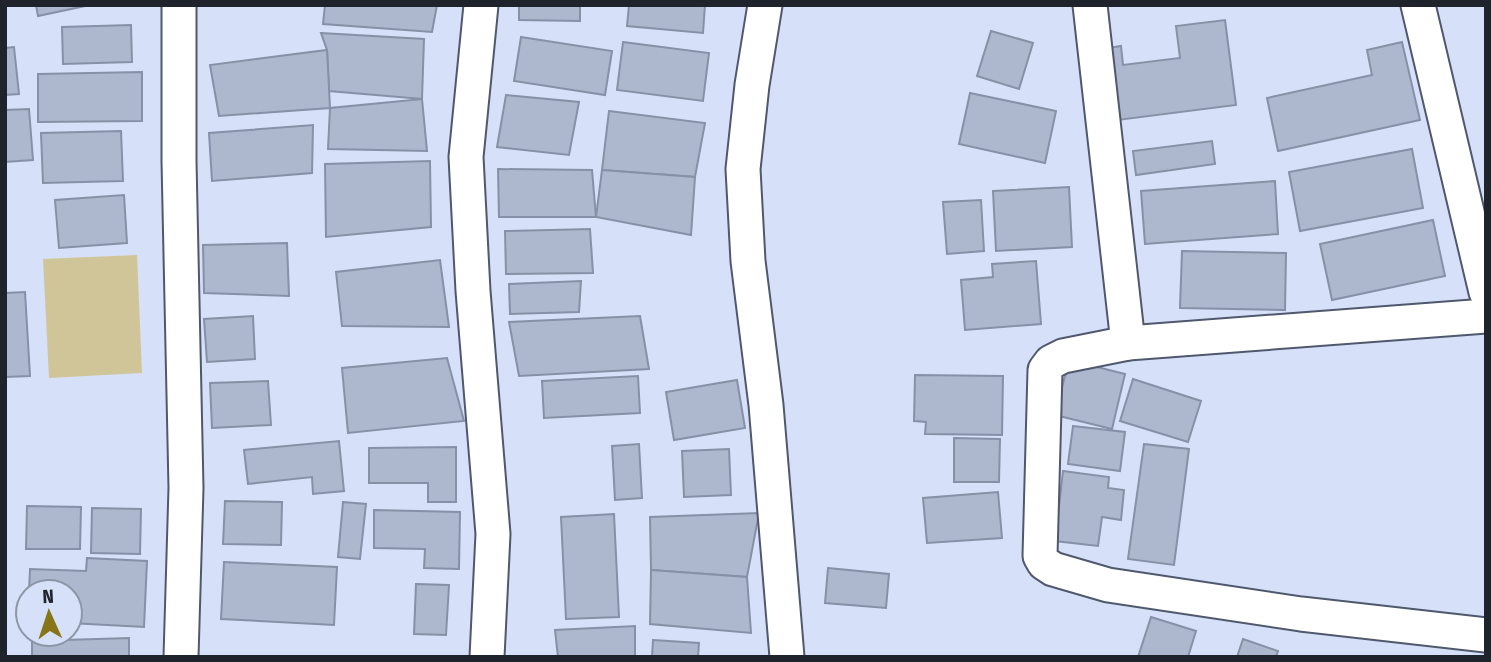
<svg xmlns="http://www.w3.org/2000/svg" width="1491" height="662" font-family="'Fira Sans Condensed',sans-serif">
<rect width="100%" height="100%" fill="#d6e1f9"/>
<path fill="#d0c598" d="M137,255L142,373L49,378L43,259Z"/>
<g fill="#adb7ce" stroke="#8690a6" stroke-width="2">
<path d="M36,5H90L38,16Z"/>
<path d="M325,5H437L432,32L323,24Z"/>
<path d="M519,5H580V21L519,20Z"/>
<path d="M629,5H705L703,33L627,26Z"/>
<path d="M1225,20L1236,105L1110,121L1102,49L1121,46L1123,65L1180,58L1176,26Z"/>
<path d="M131,25L132,62L63,64L62,27Z"/>
<path d="M991,31L1033,43L1019,89L977,76Z"/>
<path d="M321,33L424,39L422,99L329,91L327,50Z"/>
<path d="M521,37L612,51L605,95L514,81Z"/>
<path d="M623,42L709,53L703,101L617,90Z"/>
<path d="M1402,42L1420,120L1278,151L1267,98L1372,75L1367,50Z"/>
<path d="M14,47L19,94L5,95V48Z"/>
<path d="M327,50L330,108L219,116L210,65Z"/>
<path d="M142,72V121L38,122V74Z"/>
<path d="M970,93L1056,111L1045,163L959,144Z"/>
<path d="M506,95L579,102L569,155L497,147Z"/>
<path d="M422,99L427,151L328,149L330,108Z"/>
<path d="M29,109L33,160L5,162V110Z"/>
<path d="M609,111L705,123L695,177L602,170Z"/>
<path d="M313,125L312,173L212,181L209,133Z"/>
<path d="M121,131L123,181L43,183L41,133Z"/>
<path d="M1212,141L1215,164L1136,175L1133,151Z"/>
<path d="M1412,149L1423,208L1300,231L1289,172Z"/>
<path d="M430,161L431,227L326,237L325,164Z"/>
<path d="M498,169L592,170L596,217H499Z"/>
<path d="M602,170L695,177L691,235L596,217Z"/>
<path d="M1275,181L1278,234L1145,244L1141,191Z"/>
<path d="M1069,187L1072,247L996,251L993,191Z"/>
<path d="M124,195L127,243L59,248L55,200Z"/>
<path d="M981,200L984,251L947,254L943,202Z"/>
<path d="M1433,220L1445,276L1332,300L1320,244Z"/>
<path d="M590,229L593,273L506,274L505,231Z"/>
<path d="M287,243L289,296L204,293L203,245Z"/>
<path d="M1182,251L1286,253L1285,310L1180,308Z"/>
<path d="M440,260L449,327L342,326L336,272Z"/>
<path d="M1036,261L1041,324L965,330L961,280L993,277L992,264Z"/>
<path d="M581,281L579,312L510,314L509,284Z"/>
<path d="M25,292L30,376L5,377V293Z"/>
<path d="M253,316L255,359L207,362L204,319Z"/>
<path d="M640,316L649,369L519,376L509,322Z"/>
<path d="M447,358L464,421L348,433L342,368Z"/>
<path d="M1069,360L1125,374L1112,429L1055,415Z"/>
<path d="M915,375L1003,376L1002,435L925,434L926,422L914,421Z"/>
<path d="M638,376L640,413L544,418L542,381Z"/>
<path d="M1133,379L1201,401L1188,442L1120,421Z"/>
<path d="M737,380L745,428L674,440L666,392Z"/>
<path d="M268,381L271,425L212,428L210,383Z"/>
<path d="M1073,426L1125,432L1120,471L1068,464Z"/>
<path d="M954,438L1000,439L999,482H954Z"/>
<path d="M339,441L344,491L313,494L312,477L248,484L244,450Z"/>
<path d="M639,444L642,498L615,500L612,446Z"/>
<path d="M1144,444L1189,449L1174,565L1128,559Z"/>
<path d="M456,447V502H428V483H369V448Z"/>
<path d="M729,449L731,495L684,497L682,451Z"/>
<path d="M1063,471L1109,477L1108,488L1124,490L1121,520L1102,517L1098,546L1055,541Z"/>
<path d="M998,492L1002,538L927,543L923,498Z"/>
<path d="M225,501L282,502L281,545L223,544Z"/>
<path d="M343,502L366,504L360,559L338,557Z"/>
<path d="M27,506L81,507L80,549H26Z"/>
<path d="M92,508L141,509L140,554L91,553Z"/>
<path d="M374,510L460,512L459,569L424,568L425,549L374,548Z"/>
<path d="M759,513L747,577L651,570L650,517Z"/>
<path d="M614,514L619,617L566,619L561,517Z"/>
<path d="M87,558L147,561L144,627L70,623V592H29L30,569L86,571Z"/>
<path d="M224,562L337,567L334,625L221,619Z"/>
<path d="M828,568L889,574L886,608L825,603Z"/>
<path d="M651,570L747,577L751,633L650,624Z"/>
<path d="M416,584L449,585L446,635L414,634Z"/>
<path d="M1151,617L1196,631L1188,657H1138Z"/>
<path d="M635,626V657H558L555,630Z"/>
<path d="M129,638V657H32V641Z"/>
<path d="M1243,639L1278,651L1276,657H1237Z"/>
<path d="M653,640L699,643L698,657H652Z"/>
</g>
<g fill="none" stroke-linecap="round" stroke-linejoin="round">
<defs>
<g id="street">
<path d="M179,5V161L186,488L181,657"/>
<path d="M481,5L466,157L473,291L493,534L487,657"/>
<path d="M765,5L752,85L743,169L748,261L766,405L787,657"/>
<path d="M1090,5L1128,343"/>
<path d="M1418,5L1486,292"/>
<path d="M1486,316L1128,343L1063,356L1051,362L1045,370L1040,556L1044,563L1053,569L1108,585L1301,614L1486,635"/>
</g>
</defs>
<use href="#street" stroke="#4f586c" stroke-width="37"/>
<use href="#street" stroke="#fff" stroke-width="33"/>
</g>
<rect width="1491" height="662" fill="none" stroke="#1f232c" stroke-width="14"/>
<g transform="translate(49 613) rotate(357)"><circle r="33" fill="#d6e1f9" stroke="#8d95a7" stroke-width="2"/>
<path d="M0-5L12 26L0 18L-12 26Z" fill="#887518"/>
<text y="-10" font-size="19" font-weight="bold" text-anchor="middle" fill="#1f232c">N</text>
</g>
</svg>
